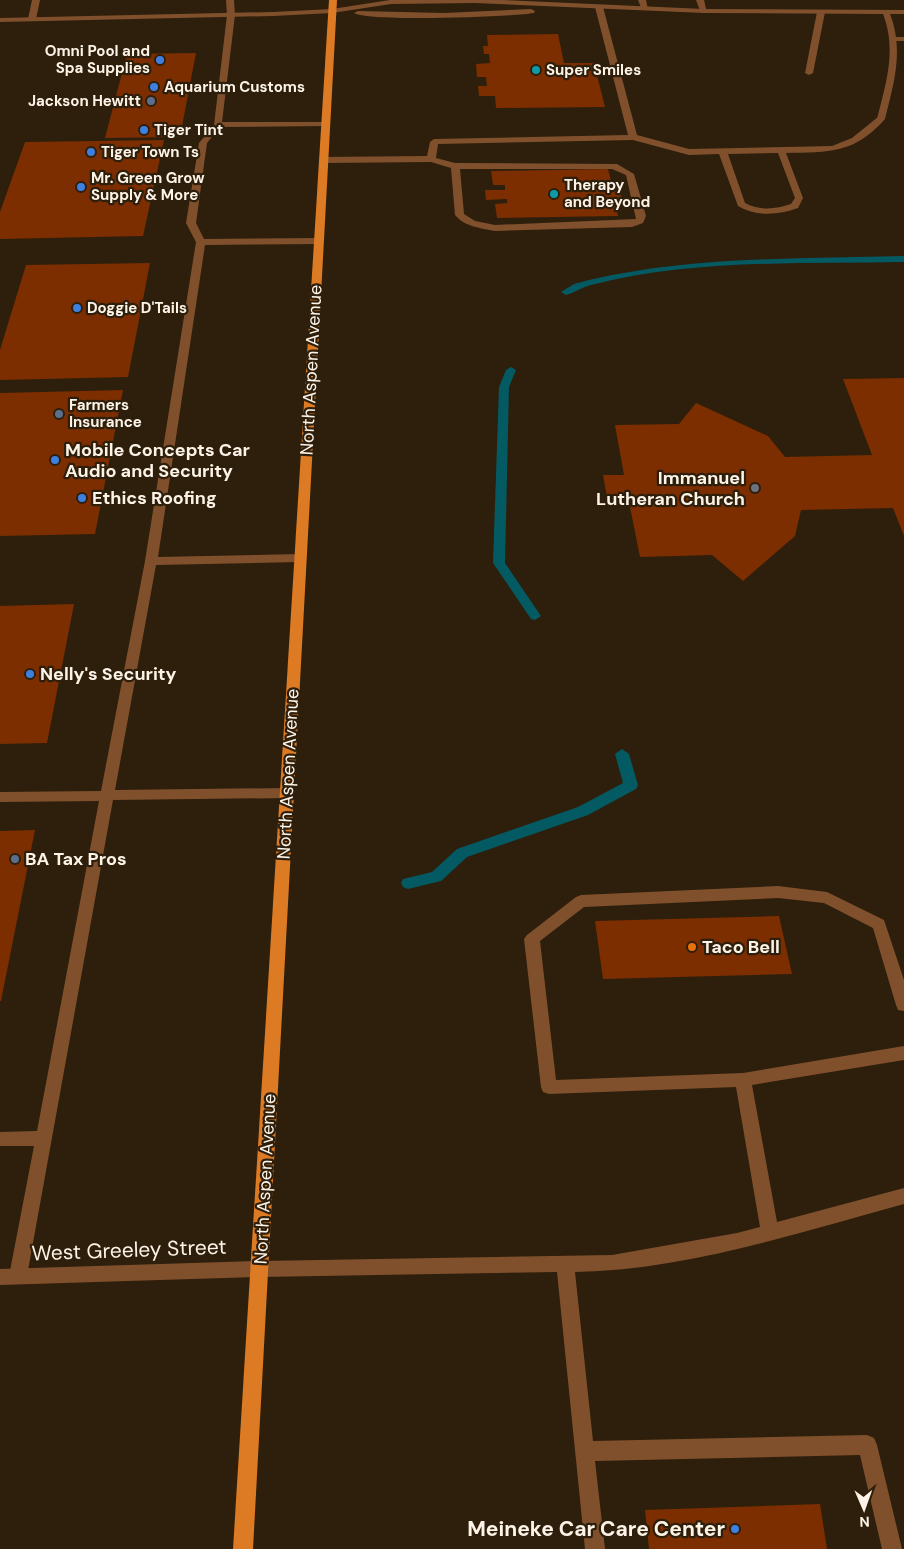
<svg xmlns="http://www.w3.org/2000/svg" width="904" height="1549" font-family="'DM Sans',sans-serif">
<rect width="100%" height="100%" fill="#2d1f0b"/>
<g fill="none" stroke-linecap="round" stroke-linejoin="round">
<g fill="#045a62" fill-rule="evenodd">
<path d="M904,256V262C800,264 692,259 591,285C582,287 574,293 566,295L561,292L574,284L589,280C693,256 798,259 904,256Z"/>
<path d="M511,367L516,370L509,387L505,563L541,616L535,620L531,619L493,563L499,387L506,370Z"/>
<path d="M622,749L629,754L638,785L636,789L588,815L467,857L441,881L408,889L403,887L401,883L403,879L432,872L457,849L578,807L623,783L615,754Z"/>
</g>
</g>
<g fill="#7c2e00">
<path d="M558,34L564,63H594L605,107L496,108L495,96H479L478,86H487L486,77H477L476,64L490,63L489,54H484L483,46H488L487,35Z"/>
<path d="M196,53L180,137L105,138L127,54Z"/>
<path d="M164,140L143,236L0,239V212L25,142Z"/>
<path d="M608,169L612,185H604V188H620L622,198H607L608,202H615L618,216L497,218L495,204L507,203V199L486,200L485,190H505V185H493L491,171Z"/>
<path d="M150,263L128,377L0,380V350L26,265Z"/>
<path d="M904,378V536L893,508L801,510L795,536L743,581L712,555L640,557L629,502H608L603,475H624L615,425L679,424L696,403L768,436L785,457L872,455L843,379Z"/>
<path d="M123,390L95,534L0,536V393Z"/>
<path d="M74,604L47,743L0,744V606Z"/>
<path d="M35,830L1,1001H0V831Z"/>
<path d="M779,916L792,974L603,979L595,921Z"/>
<path d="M820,1504L827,1549H649L645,1510Z"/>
</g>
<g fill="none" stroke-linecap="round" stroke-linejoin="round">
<g fill="#80502d" fill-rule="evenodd">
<path d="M32,0H40L36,19L32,21L28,19Z"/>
<path d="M226,0H234L235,15L222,122H326L330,124L326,126L220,127L207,143L196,223L204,239L319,238L324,241L319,244L205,245L158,557L300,554L306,558L300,562L156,565L115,790L287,788L294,793L287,798L113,800L27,1276L24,1282L18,1284L12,1282L9,1276L34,1146H0V1132L37,1131L99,801L0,802V792L101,791L145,561L196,242L186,223L199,143L214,125L227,15Z"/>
<path d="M638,0H646L648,10H642Z"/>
<path d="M696,0H704L707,13H701Z"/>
<path d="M599,5L603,7L637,135L689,149L832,146L852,138L878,117L885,119C854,154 829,152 786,153L803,198L798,208C778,215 757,217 738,206L719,154L689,155L633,140L438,144L436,158L455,163L617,164L634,174L646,216L643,223L632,227L495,231C481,228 465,227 455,215L451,168L431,162L324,163L320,160L324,157L427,156L430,142L434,139L628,135L595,7ZM778,153L795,198L791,204C776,209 760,211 745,203L728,154ZM460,169H612L626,175L636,219L495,225L475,221L464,214Z"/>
<path d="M821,10L825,12L813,73L809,75L805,73L817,12Z"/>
<path d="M896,37H904V41H893V37Z"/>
<path d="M778,886L827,892L884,920L904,980V1011L898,1010L896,1005L873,928L824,903L778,898L584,907L540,941L556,1080L743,1073L904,1046V1060L752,1085L777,1222L904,1188V1204C797,1233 686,1270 575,1272L593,1441L867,1435L874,1438L877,1445L902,1549H882L860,1455L595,1461L605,1549H585L557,1272L260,1277L254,1275L251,1269L254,1263L260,1261L612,1255L737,1233L760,1227L736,1087L549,1094L543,1092L541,1087L524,939L527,935L576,897L581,895Z"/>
</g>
<g fill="#80502d" fill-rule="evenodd">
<path d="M390,0H502L704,9L904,10V14H890C904,50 894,83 885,119L881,121L877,119C886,83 897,50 883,14L704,13L475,3L391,4L332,13L273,16L0,22V18L273,12L332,9Z"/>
<path d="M531,9L535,11L534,13C512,17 367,22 354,13L358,11L444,13Z"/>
<path d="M260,1261L266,1263L269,1269L266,1275L260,1277L0,1285V1269Z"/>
</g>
<path fill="#dd7a24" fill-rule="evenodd" d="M329,0H337L253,1549H233Z"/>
</g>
<g fill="#3f7fe0" stroke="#2d1f0b" stroke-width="2">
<circle cx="160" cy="60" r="5"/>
<circle cx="154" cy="87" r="5"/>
<circle cx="144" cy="130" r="5"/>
<circle cx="91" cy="152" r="5"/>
<circle cx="81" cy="187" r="5"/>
<circle cx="77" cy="308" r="5"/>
<circle cx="55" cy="460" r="5"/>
<circle cx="82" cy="498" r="5"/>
<circle cx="30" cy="674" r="5"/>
<circle cx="735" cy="1529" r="5"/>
</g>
<g fill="#0f9aa8" stroke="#2d1f0b" stroke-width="2">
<circle cx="536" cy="70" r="5"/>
<circle cx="554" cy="194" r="5"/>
</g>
<g fill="#5c6f8a" stroke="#2d1f0b" stroke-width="2">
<circle cx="151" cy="101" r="5"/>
<circle cx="59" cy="414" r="5"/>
<circle cx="15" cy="859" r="5"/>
</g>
<circle fill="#6b7280" stroke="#2d1f0b" stroke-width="2" cx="755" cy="488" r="5"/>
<circle fill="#e8710a" stroke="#2d1f0b" stroke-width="2" cx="692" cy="947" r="5"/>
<g text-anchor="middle" stroke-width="4.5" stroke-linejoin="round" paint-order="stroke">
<g font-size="15" font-weight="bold" fill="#fdf3e7" stroke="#2d1f0b" text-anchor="start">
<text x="150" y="56" text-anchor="end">Omni Pool and<tspan x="150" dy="17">Spa Supplies</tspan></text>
<text x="546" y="75">Super Smiles</text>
<text x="164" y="92">Aquarium Customs</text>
<text x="141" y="106" text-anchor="end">Jackson Hewitt</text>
<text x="154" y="135">Tiger Tint</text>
<text x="101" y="157">Tiger Town Ts</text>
<text x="91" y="183">Mr. Green Grow<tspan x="91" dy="17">Supply &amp; More</tspan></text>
<text x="564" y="190">Therapy<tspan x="564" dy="17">and Beyond</tspan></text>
<text x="87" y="313">Doggie D'Tails</text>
<text x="69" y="410">Farmers<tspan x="69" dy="17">Insurance</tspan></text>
</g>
<g font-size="18" fill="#fdf3e7" stroke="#2d1f0b">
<text transform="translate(311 370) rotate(-87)" y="6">North Aspen Avenue</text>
<text transform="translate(288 774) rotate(-87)" y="6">North Aspen Avenue</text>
<text transform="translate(265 1179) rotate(-87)" y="6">North Aspen Avenue</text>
</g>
<g font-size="18" font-weight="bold" fill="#fdf3e7" stroke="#2d1f0b" text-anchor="start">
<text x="65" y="456">Mobile Concepts Car<tspan x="65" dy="21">Audio and Security</tspan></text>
<text x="745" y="484" text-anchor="end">Immanuel<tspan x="745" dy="21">Lutheran Church</tspan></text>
<text x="92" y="504">Ethics Roofing</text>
<text x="40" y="680">Nelly's Security</text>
<text x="25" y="865">BA Tax Pros</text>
<text x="702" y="953">Taco Bell</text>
</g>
<g font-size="21" fill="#fdf3e7" stroke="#2d1f0b">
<text transform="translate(129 1250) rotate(-2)" y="7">West Greeley Street</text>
</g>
<g font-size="21" font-weight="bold" fill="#fdf3e7" stroke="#2d1f0b" text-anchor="end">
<text x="725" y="1536">Meineke Car Care Center</text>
</g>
</g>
<g transform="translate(864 1509) rotate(178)" stroke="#2d1f0b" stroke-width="4" paint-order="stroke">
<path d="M0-4L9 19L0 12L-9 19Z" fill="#fdf3e7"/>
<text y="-8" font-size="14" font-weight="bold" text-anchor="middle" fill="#fdf3e7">N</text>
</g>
</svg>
